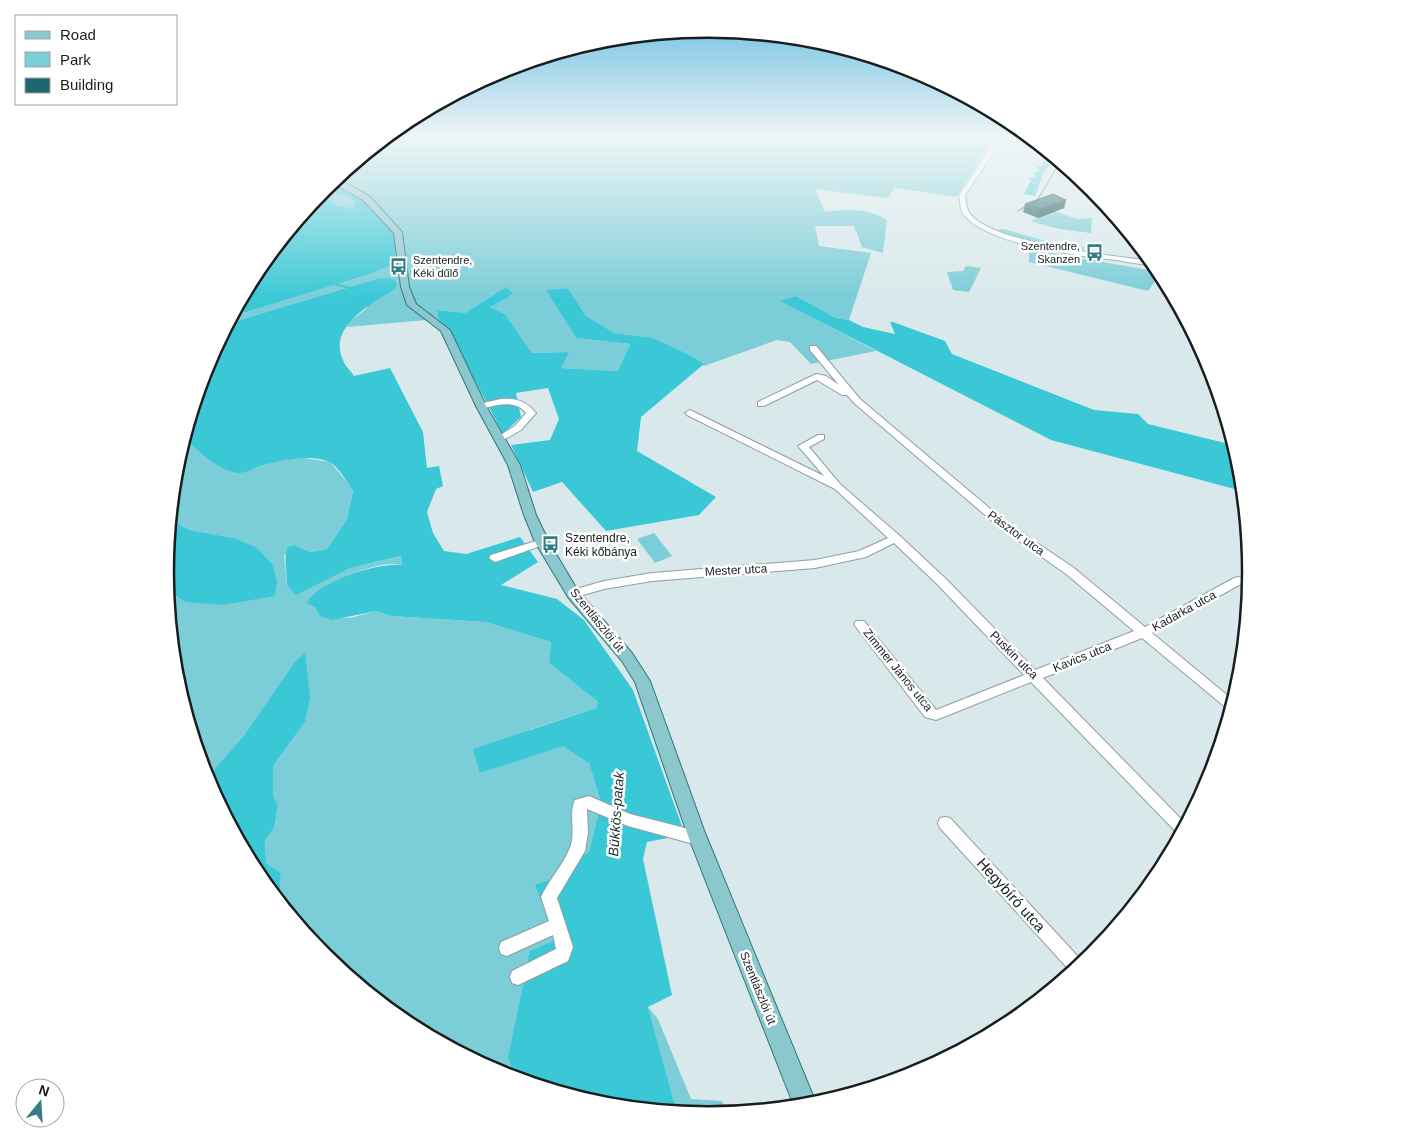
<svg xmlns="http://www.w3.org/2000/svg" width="1415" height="1143" font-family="Arial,sans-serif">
<rect width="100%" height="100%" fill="#d9e9eb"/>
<g fill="#7bcdd7">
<path d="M384,138H991L986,150L956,197L895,188L887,198L815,189L825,212C848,209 868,208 887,220L883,253L862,247L854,226H815L819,246L871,253L849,320L836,318L796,296L781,301L876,351L811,364L790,342L777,340L704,366L688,354L653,338L614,333L598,324L586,316L568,288L547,291L576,338L630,344L618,371L561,368L568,352L532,353L505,314L490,307L506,287L465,313L437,310L438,319L347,327L350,321L366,309L376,279L227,324L232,315L247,312L370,274L391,266L393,260L365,198L332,181Z"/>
<path d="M327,185L336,193L351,198L356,204L353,210L337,206L320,192Z"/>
<path d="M1054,211L1077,219L1092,218L1091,233L1059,229L1030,221Z"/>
<path d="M1004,229L1045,241L1084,247L1083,250L1031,242L997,230Z"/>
<path d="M1029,249L1160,272L1162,276L1156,280L1148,291L1029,262Z"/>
<path d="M966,266L981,268L969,292L953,290L947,272L963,271Z"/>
<path d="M183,438L199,452L240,473L281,459L304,458L330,462L353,489L347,519L327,549L310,552L295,545L284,556L287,585L296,594L350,568L401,556L402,565C380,560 345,577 325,586L315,607L320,616L350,618L376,611L391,616L486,622L551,642L549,663L598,702L596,708L531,729L480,773L563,745L589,763L601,803L589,852L573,861L556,940L508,1058L515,1077L500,1073L406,1023L324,955L279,900L281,873L266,863L265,840L274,828L278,807L273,795V766L305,722L246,733L206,779L175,677L167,590L185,602L234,538L189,530L170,519L175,465Z"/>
<path d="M654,533L672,556L655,563L637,539Z"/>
<path d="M648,1007L658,1019L691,1099L722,1101L727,1112L707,1114L673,1111L676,1109Z"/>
</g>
<g fill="#3bc8d6">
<path d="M1049,159V166L1045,170L1035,196L1024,194L1031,181L1028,178L1035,177L1034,173L1040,170L1034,165L1042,166L1041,163Z"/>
<path d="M332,181L365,198L394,231L397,250L391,266L370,274L247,312L232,314L256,270L320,192L337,206L353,209L356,204L351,198L336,193L327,185Z"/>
<path d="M389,278L397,282L396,288C373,303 327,326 343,360C345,366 351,371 354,376L390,368L423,432L427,468L439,466L443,486L436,489L427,512L433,533L444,551L466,554L520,537L538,562L501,585L557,599L584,620L633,690L683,829L678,836L647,842L643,859L672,995L648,1007L676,1109L673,1111L601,1104L515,1077L508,1058L530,951L556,940L535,885L569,873L573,861L589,852L601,803L589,763L563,746L480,773L473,749L596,708L598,702L549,663L551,642L486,622L391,616L376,611L332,620L320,616L315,607L307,603C317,581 380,562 402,565L401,556L350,568L296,595L287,585C287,571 283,559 288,547L295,545L310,552L327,549L347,519L353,490C346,481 340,469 331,463C315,453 280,460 263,465C256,467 246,474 238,473C218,470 198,451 183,438L206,364L227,324L376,279Z"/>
<path d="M506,287L513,294L490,307L505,314L532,353L569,352L561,368L618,371L630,344L576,338L546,290L568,288L586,316L614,333L653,338L688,354L704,364L641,417L637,451L716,497L699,515L606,531L562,482L533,492L511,445L550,440L559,419L548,388L516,393L521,417L503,434L450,333L438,319L437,310L465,313Z"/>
<path d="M796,296L836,318L849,320L863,327L895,334L890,322H893L945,341L952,354L1094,410L1138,414L1148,424L1233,445L1240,466L1242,491L1051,440L780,301Z"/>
<path d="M170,519L189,530L234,538L257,548L272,564L277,581L275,596L221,605L185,602L167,590L165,571Z"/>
<path d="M305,653L310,697L305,722L273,766V795L278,806L274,828L265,840L266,863L281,873L279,900L256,873L206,779L246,733L295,662Z"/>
</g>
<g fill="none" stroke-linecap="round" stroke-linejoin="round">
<g stroke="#39c6d5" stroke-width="2">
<path d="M286,234L318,251L320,281L360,290L363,297L341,317L333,363L364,395"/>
<path d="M918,359L989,387L1001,395"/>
</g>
<g stroke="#39c6d5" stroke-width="2.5">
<path d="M362,394L392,425L394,471L384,506L389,537L412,561L407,583"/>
<path d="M999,394L1026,413L1090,437L1240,467"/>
</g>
<g stroke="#39c6d5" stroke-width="4">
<path d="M407,582L405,591L424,604L474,605L500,601L539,608L578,652L611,704L632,769L629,816"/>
<path d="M627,827L628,823"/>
</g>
<path stroke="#39c6d5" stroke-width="4.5" d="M584,1098L588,1048L613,933L628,826"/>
<defs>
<g id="minor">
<path d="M994,138H1000L998,146L965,195C966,200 966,206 968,210C982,243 1117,256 1151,261L1154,265C1142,265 1129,262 1116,260C1079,256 987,245 963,214C960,209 960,200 959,195L992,146Z"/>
<path d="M810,346H816L860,399L1006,522L1074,568L1145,627L1234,578L1250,575L1249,583L1241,584L1152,633L1233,700L1230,711L1142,638L1043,678L1185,823L1179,835L1031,682L936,720L925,717L856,627L854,624L856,621H864L936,710L1024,675L938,585L894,543L866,557L815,568L652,581L604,589L573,598L569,597L567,594L569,591L604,581L652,573L815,560L859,551L888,538L835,489L687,415L685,413L690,410L824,476L798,446L818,435H824V439L809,447L840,484L900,536L946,579L1035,670L1134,631L1066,574L998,526L854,403L847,395H842L817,380L764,406H758V402L816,374L826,376L839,385L810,350Z"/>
<path d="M501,399C516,398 526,401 536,413L521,430L500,442L495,439L497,437L515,426L526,413C515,399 496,405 481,409L477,406L478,404Z"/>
<path d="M542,539L547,542L546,544L495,562L489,558L491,555Z"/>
<path d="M589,796L630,814L689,829L696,826L701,828L703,833L701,838L690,843L628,826L587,809L588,833L585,851L557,898L573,947L568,961L518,985L512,983L510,977L512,971L556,949L553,935L507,956L501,954L499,948L501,942L549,921L541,897C549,880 562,866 569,850C577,834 568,814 575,800Z"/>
<path d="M945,817L950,818L1083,962L1071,972L940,828L938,823L940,818Z"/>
</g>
<path id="major" d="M336,178L369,196L402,232L409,287L416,304L450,330L486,406L520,465L536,515L549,542L578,591L632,653L650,681L705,833L816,1103L794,1106L687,833L635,682L622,661L568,597L535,542L524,515L508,465L476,406L441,331L407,305L401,287L394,233L363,200L331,182Z"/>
</defs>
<use href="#minor" stroke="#8f9ea0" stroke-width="2"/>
<use href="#major" stroke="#31757c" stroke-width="2"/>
<use href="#minor" fill="#fff" fill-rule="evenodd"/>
<use href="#major" fill="#8bc8ce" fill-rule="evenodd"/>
<path stroke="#596363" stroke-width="1" d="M1018,211L1038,199L1060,162"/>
</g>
<g fill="#18585e">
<path d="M1067,168L1076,175L1066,174Z"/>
<path d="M1066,200L1064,208L1038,218L1023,212L1025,204Z"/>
</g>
<path fill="#14474c" d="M1066,200L1064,208L1038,218L1041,209Z"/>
<path fill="#1c666d" stroke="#14474c" d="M1053,194L1066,200L1041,209L1025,204Z"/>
<linearGradient id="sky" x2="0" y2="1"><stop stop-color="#62bbe0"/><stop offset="0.46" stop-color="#eef5f6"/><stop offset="1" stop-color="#eef5f6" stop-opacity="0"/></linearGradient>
<rect width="1415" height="298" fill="url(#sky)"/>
<defs>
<symbol id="bus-bare" viewBox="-9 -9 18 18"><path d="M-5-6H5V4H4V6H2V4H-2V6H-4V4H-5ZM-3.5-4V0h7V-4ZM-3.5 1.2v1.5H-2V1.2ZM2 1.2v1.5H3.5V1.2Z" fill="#357d85" stroke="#fff" stroke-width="2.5" paint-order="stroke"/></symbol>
</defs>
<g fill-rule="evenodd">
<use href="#bus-bare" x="1082" y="240" width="25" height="25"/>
<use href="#bus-bare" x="386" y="254" width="25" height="25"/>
<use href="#bus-bare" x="538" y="532" width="25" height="25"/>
</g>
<g text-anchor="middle" stroke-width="5" stroke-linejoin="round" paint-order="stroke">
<g font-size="11" fill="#181e1e" stroke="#fff" text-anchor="end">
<text x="1080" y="250">Szentendre,<tspan x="1080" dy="13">Skanzen</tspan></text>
<text x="413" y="264" text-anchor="start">Szentendre,<tspan x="413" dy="13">Kéki dűlő</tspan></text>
</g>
<g font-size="12" fill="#181e1e" stroke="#fff">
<text transform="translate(1016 533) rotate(36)" y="4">Pásztor utca</text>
<text transform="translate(736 570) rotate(-3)" y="4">Mester utca</text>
<text transform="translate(1184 611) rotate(-29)" y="4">Kadarka utca</text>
<text transform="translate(597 620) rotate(51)" y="4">Szentlászlói út</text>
<text transform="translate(1014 655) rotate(45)" y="4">Puskin utca</text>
<text transform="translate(1082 657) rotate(-22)" y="4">Kavics utca</text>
<text transform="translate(898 670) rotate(51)" y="4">Zimmer János utca</text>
<text transform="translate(758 988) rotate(68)" y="4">Szentlászlói út</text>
</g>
<g font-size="12" fill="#181e1e" stroke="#fff" text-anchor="start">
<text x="565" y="542">Szentendre,<tspan x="565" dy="14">Kéki kőbánya</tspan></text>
</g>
<g font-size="14" font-style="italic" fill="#193032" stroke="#fff">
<text transform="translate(616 814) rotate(-86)" y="5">Bükkös-patak</text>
</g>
<g font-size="15" fill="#181e1e" stroke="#fff">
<text transform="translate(1011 895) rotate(48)" y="5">Hegybíró utca</text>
</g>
</g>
<path d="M0 0H1415V1143H0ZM174 572a534 534 0 1 1 1068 0a534 534 0 1 1-1068 0Z" fill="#fff" fill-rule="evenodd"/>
<path fill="none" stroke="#181e1e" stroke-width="2.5" d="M174 572a534 534 0 1 1 1068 0a534 534 0 1 1-1068 0Z"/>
<rect x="15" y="15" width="162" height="90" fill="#ffffff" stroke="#a3a5a5"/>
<rect x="25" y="31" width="25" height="8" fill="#8bc8ce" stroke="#a3a5a5"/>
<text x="60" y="40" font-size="15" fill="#181e1e">Road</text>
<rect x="25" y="52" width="25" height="15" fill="#7bcdd7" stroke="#a3a5a5"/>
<text x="60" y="65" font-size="15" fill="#181e1e">Park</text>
<rect x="25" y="78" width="25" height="15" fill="#1c666d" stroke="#a3a5a5"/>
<text x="60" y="90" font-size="15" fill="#181e1e">Building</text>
<g transform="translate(40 1103) rotate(18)"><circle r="24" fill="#ffffff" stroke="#a3a5a5"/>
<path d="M0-4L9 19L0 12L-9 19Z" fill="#357d85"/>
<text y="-8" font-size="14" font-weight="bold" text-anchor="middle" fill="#181e1e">N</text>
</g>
</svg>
